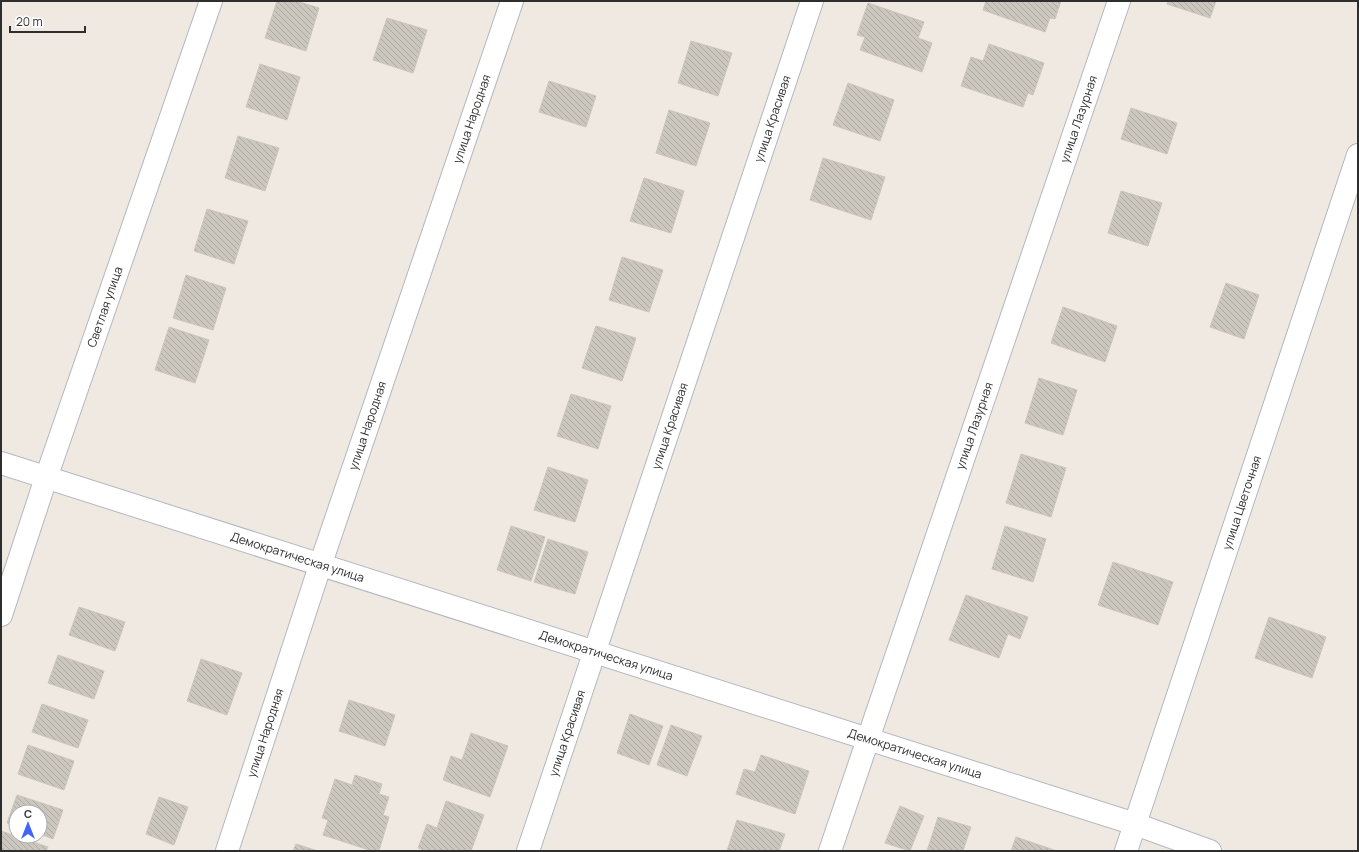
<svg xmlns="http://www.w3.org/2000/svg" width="1359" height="852" font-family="Manrope,sans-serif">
<defs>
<pattern id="building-back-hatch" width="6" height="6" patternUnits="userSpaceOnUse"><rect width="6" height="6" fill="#cbc7bf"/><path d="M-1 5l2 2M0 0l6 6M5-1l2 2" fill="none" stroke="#afaba4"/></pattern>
</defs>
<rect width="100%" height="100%" fill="#efe9e1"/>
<g fill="url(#building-back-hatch)" stroke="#cbc5ba">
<path d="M277,1H296L319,8L306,51L265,38Z"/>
<path d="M986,1H1061L1055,19L1050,18L1045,32L983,10Z"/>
<path d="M1168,1H1216L1210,18L1167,4Z"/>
<path d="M868,3L924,22L918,38L932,43L922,72L860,50L865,37L857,35Z"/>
<path d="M387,18L427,30L413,73L373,60Z"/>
<path d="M691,41L732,53L718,96L678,83Z"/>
<path d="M989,44L1044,63L1033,95L1028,93L1023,107L961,86L971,57L983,61Z"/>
<path d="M260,64L300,77L287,120L246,107Z"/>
<path d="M549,81L596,96L586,127L539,112Z"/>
<path d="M848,83L894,100L880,141L833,125Z"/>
<path d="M1131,108L1177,123L1167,154L1121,139Z"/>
<path d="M669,110L710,123L696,166L656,153Z"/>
<path d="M238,136L279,148L265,191L225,178Z"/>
<path d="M823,158L885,177L871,220L810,200Z"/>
<path d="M644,178L684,191L671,233L630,221Z"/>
<path d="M1121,191L1162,203L1148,246L1108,233Z"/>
<path d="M207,209L248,221L234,264L194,251Z"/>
<path d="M622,257L663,270L649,312L609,300Z"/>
<path d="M186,275L226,288L213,330L173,318Z"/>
<path d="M1226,283L1259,295L1244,339L1210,327Z"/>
<path d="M1063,307L1117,326L1105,362L1051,343Z"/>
<path d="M596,326L636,338L622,381L582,368Z"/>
<path d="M169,327L209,340L195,383L155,370Z"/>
<path d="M1039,378L1077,390L1063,435L1025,423Z"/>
<path d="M571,394L611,406L598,449L557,436Z"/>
<path d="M1021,454L1066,468L1051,517L1006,503Z"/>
<path d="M548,467L588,480L575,522L534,510Z"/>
<path d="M511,526L545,537L531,581L497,570Z"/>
<path d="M1005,526L1046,539L1033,582L992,569Z"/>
<path d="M548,539L588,552L575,594L534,582Z"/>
<path d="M1113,562L1173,582L1158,625L1098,605Z"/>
<path d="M966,595L1028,617L1020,639L1008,634L999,658L949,640Z"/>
<path d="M79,607L125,622L115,651L69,635Z"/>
<path d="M1269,617L1326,637L1312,678L1255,658Z"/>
<path d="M58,655L104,671L94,699L48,683Z"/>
<path d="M201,659L242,673L227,715L187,701Z"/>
<path d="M349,700L395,715L385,746L339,731Z"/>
<path d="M42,704L88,720L78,748L32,732Z"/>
<path d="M630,714L663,726L649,765L617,753Z"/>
<path d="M671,725L702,736L687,776L657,765Z"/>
<path d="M471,733L508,746L490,797L443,780L451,756L462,760Z"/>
<path d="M28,745L74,761L64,790L18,774Z"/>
<path d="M761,755L809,771L795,814L736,794L744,769L755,772Z"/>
<path d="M355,775L382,784L379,794L389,797L383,815L389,817L379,851H372L323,835L328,820L322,818L335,779L352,785Z"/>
<path d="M17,795L63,810L53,839L40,834V812H16V826L7,823Z"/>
<path d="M159,797L188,807L174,845L146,834Z"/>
<path d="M446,801L484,815L471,851H427L418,848L427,824L437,828Z"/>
<path d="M900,806L924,816L910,851L885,843Z"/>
<path d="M938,817L971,827L963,851H927Z"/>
<path d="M737,820L785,834L779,851H727Z"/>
<path d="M1,831L48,847L46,851H1Z"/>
<path d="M1016,837L1057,851H1011Z"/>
<path d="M296,844L318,851H293Z"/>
</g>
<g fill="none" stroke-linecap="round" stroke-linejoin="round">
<defs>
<g id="minor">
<path id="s1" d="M1,463L1135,824L1210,851"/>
<path id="s2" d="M1,615L46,478L211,1"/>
<path id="s3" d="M227,851L320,566L512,1"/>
<path id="s4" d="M528,851L812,1"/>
<path id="s5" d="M830,851L1119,1"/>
<path id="s6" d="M1126,851L1358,155"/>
</g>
</defs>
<use href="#minor" stroke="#b4b7c1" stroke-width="24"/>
<use href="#minor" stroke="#fff" stroke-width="22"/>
</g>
<g text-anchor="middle" stroke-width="4" stroke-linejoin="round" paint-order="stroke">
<g font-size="12" fill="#2e2e2e" stroke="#fff">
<text dy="4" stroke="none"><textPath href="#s3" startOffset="772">улица Народная</textPath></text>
<text dy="4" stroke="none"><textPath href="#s4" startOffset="772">улица Красивая</textPath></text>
<text dy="4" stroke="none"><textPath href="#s5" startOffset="773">улица Лазурная</textPath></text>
<text dy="4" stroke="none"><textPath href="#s2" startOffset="325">Светлая улица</textPath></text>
<text dy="4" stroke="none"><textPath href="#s3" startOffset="448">улица Народная</textPath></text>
<text dy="4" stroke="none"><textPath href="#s4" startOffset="448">улица Красивая</textPath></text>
<text dy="4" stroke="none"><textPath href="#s5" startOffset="449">улица Лазурная</textPath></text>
<text dy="4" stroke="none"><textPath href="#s6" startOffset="367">улица Цветочная</textPath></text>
<text dy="4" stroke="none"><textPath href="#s1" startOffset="311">Демократическая улица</textPath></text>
<text dy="4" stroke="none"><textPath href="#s1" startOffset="635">Демократическая улица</textPath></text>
<text dy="4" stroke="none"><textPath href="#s3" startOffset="124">улица Народная</textPath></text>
<text dy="4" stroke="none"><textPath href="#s4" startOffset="124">улица Красивая</textPath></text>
<text dy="4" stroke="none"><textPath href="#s1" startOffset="959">Демократическая улица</textPath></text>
</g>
</g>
<rect width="1359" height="852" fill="none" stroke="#2e2e2e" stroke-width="4"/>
<g transform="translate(28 824)"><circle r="19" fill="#ffffff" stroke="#ababab"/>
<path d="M0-3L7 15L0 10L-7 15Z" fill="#4264fb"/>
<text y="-6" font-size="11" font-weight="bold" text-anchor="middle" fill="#2e2e2e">С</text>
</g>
<path d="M10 26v6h75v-6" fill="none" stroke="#2e2e2e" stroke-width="2"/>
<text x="16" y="26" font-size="12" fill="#2e2e2e" stroke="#ffffff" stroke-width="3" paint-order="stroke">20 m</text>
</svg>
